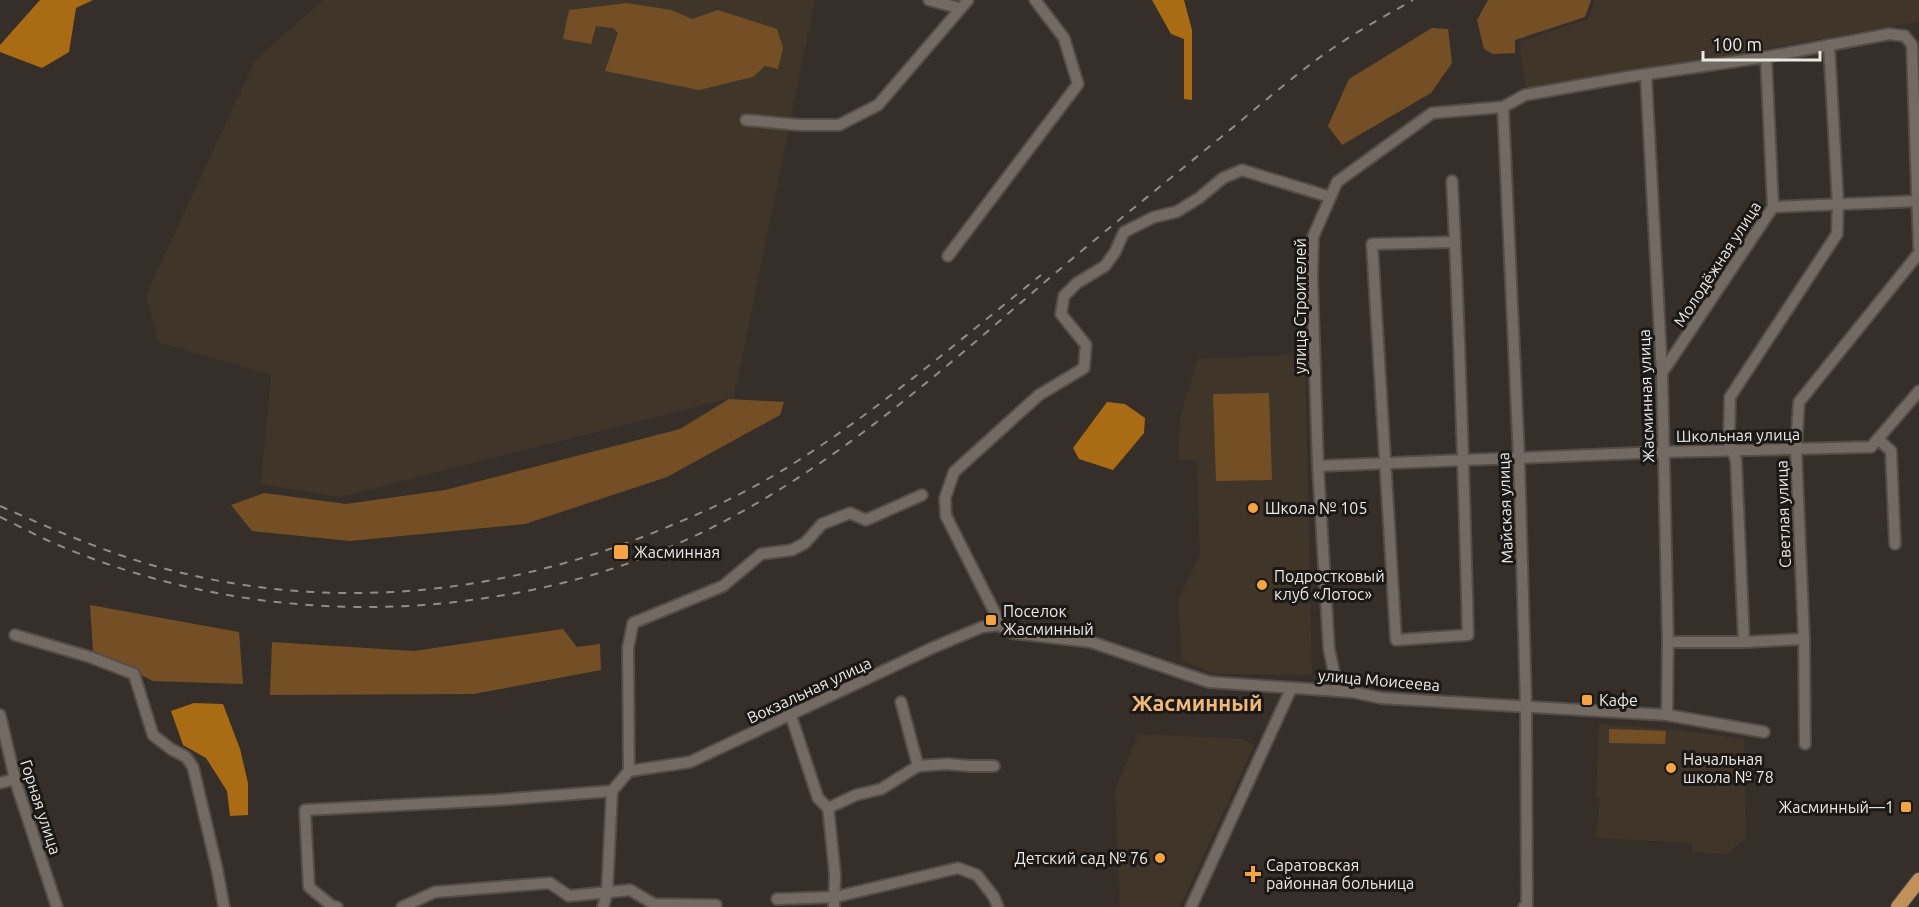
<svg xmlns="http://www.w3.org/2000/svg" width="1919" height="907" font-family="Ubuntu,sans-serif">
<rect width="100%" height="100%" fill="#362f29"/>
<g fill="#403529">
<path d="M323,0H815L734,397L340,497L261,484L271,375L158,342L146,295L255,60Z"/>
<path d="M1595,0H1919V22L1526,90L1519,42L1588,19Z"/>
<path d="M1305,354L1312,675L1215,674L1182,660L1178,599L1200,555L1197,461L1178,460L1180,418L1198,359Z"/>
<path d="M1599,724L1677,730L1744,739L1746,838L1727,854L1692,852L1691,843L1596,838L1600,798H1596Z"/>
<path d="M1138,734L1243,739L1254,745L1180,907H1120L1115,791Z"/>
</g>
<g fill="#744f25">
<path d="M1488,0H1591L1585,17L1515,40V53L1493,54L1484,49L1477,20Z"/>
<path d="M627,3L671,10L692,19L718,10L777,29L783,48L778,69L765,66L753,77L699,90L605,71L618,33L613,28L596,26L591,44L563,39L569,10Z"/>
<path d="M1432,28L1448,29L1452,63L1431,93L1342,145L1328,126L1349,79Z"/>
<path d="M1269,393L1272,480L1216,481L1213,394Z"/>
<path d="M729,399L784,402L780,415L667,477L525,524L350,541L252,531L231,505L264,493L346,504L445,490L680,429Z"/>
<path d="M90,605L239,632L243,684L153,681L93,651Z"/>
<path d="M563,629L577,647L600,644L601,670L474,694L270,695L272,642L414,651Z"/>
<path d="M1609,729L1666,731L1665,744L1609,743Z"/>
</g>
<g fill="#aa6b15">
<path d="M40,0H93L76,8L69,52L42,68L0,52V45Z"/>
<path d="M1152,0H1184L1192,30V100L1184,99V39L1171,34Z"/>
<path d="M1107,402L1125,404L1145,418L1144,433L1113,470L1079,459L1073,448Z"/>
<path d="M194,703L223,704L240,749L248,783V815L230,816L227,791L206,758L183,745L171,711Z"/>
</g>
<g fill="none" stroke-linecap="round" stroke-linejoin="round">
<defs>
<g id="minor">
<path d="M929,0L959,8"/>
<path d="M1646,76L1662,374L1668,642L1667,715"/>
<path d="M1503,107L1519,458L1526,705L1527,905L1524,907"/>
<path d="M746,120L801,125H839L878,105L968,0"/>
<path d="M1452,181C1460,333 1464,484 1468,635L1396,640L1372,244L1455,242"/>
<path d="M1773,207L1919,201"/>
<path d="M948,256L1078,84L1064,38L1035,0"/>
<path d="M1662,373L1773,207L1766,57"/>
<path d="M1878,439L1891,451L1895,544"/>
<path d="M1318,466L1663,452L1871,447L1919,391"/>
<path d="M999,625L1012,633L1091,642L1209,682L1352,692L1381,698L1667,715L1764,732"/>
<path d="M999,625L995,613L946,516L945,498L954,472L1039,395L1084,368L1086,345L1061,314L1064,296L1077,283L1105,266L1115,252L1124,232L1154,217L1176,212L1199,198L1223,178L1242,170L1330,197"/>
<path d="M15,635L90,657L134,674L153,735L171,749L186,757L193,767L217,869L224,907"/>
<path d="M1668,642H1744L1804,639"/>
<path d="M1744,642L1736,460L1729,442L1730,397L1837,234L1838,204L1829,45"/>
<path d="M1338,691L1329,649L1318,466L1312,278L1313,237L1337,182L1432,113L1503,107L1525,95L1627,77L1766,57L1889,34L1905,36L1912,45L1919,247"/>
<path d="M901,702L918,766"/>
<path d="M0,715L16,783L57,907"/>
<path d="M791,716L818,798L828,808L829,816L835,874L834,907"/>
<path d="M1805,744L1804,639L1796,450L1799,402L1919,253"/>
<path d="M629,771L690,762L932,648L982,627L999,625"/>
<path d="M0,783L15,779"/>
<path d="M828,808L856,795L881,789L918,766L947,764L970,766H994"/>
<path d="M777,899L835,897L958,868L977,875L994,897L998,907"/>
<path d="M337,907L332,906L309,887L305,810L497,800L612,791"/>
<path d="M402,907L435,892L550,883L569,896L630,890L654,904L716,905"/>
<path d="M603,907L607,893L612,791L629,771L628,648L633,623L723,586L761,554L792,550L805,543L822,524L850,513L866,520L922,495"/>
<path d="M1191,907L1291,689"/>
</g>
<path id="major" d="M1898,907L1919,880"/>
</defs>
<use href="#minor" stroke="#534d48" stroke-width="14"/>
<use href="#major" stroke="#534d48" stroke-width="16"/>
<use href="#minor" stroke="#726a63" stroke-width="10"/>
<use href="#major" stroke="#c1915b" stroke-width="14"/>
<g stroke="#928c87" stroke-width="2" stroke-dasharray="8 8" stroke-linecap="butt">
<path d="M0,506C54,530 109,554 166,569C337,614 511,594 672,525C716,507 759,486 799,460C885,405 962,338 1041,275"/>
<path d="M0,517C19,526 39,537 58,545C169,592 288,612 408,606C492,601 575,585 653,554C800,496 922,388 1039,287C1097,237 1156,190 1215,142C1255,110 1293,75 1336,46C1361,29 1387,15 1413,0"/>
</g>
</g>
<g fill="#f4a443" stroke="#1b1815" stroke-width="2">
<circle cx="1253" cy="508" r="6"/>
<rect x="613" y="544" width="16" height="16" rx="3"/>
<circle cx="1262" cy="585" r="6"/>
<rect x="985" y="614" width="12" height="12" rx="3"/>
<rect x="1581" y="694" width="12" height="12" rx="3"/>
<circle cx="1671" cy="768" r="6"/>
<rect x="1900" y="801" width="12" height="12" rx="3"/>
<circle cx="1160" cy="858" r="6"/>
<path d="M1250 865h6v6h6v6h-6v6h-6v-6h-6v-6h6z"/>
</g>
<g text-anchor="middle" stroke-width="6" stroke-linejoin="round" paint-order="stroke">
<g font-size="16" fill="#ece8e3" stroke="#1b1815">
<text transform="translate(1717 264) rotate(-57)" y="6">Молодёжная улица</text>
<text transform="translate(1300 306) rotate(-90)" y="6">улица Строителей</text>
<text transform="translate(1646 396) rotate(-92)" y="6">Жасминная улица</text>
<text transform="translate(1738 435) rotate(-1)" y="6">Школьная улица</text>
<text transform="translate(1505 508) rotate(-92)" y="6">Майская улица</text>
<text transform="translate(1783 514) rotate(-92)" y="6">Светлая улица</text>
<text transform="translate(1379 680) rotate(5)" y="6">улица Моисеева</text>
<text transform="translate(809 690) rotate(-25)" y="6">Вокзальная улица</text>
<text transform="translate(41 807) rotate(72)" y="6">Горная улица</text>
</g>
<g font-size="16" fill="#ece8e3" stroke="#1b1815" text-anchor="start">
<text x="1265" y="514">Школа № 105</text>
<text x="634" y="558">Жасминная</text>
<text x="1274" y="582">Подростковый<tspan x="1274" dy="18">клуб «Лотос»</tspan></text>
<text x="1003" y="617">Поселок<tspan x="1003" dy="18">Жасминный</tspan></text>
<text x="1599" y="706">Кафе</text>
<text x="1683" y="765">Начальная<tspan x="1683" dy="18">школа № 78</tspan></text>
<text x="1894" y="813" text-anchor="end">Жасминный—1</text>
<text x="1148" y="864" text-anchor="end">Детский сад № 76</text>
<text x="1266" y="871">Саратовская<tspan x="1266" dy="18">районная больница</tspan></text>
</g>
<g font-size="22" font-weight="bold" fill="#efb77b" stroke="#1b1815">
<text x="1197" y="711">Жасминный</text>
</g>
</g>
<path d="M1703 51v9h117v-9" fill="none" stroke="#ece8e3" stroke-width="3"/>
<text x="1712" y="51" font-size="18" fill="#ece8e3" stroke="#1b1815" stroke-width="4.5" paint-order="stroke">100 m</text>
</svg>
